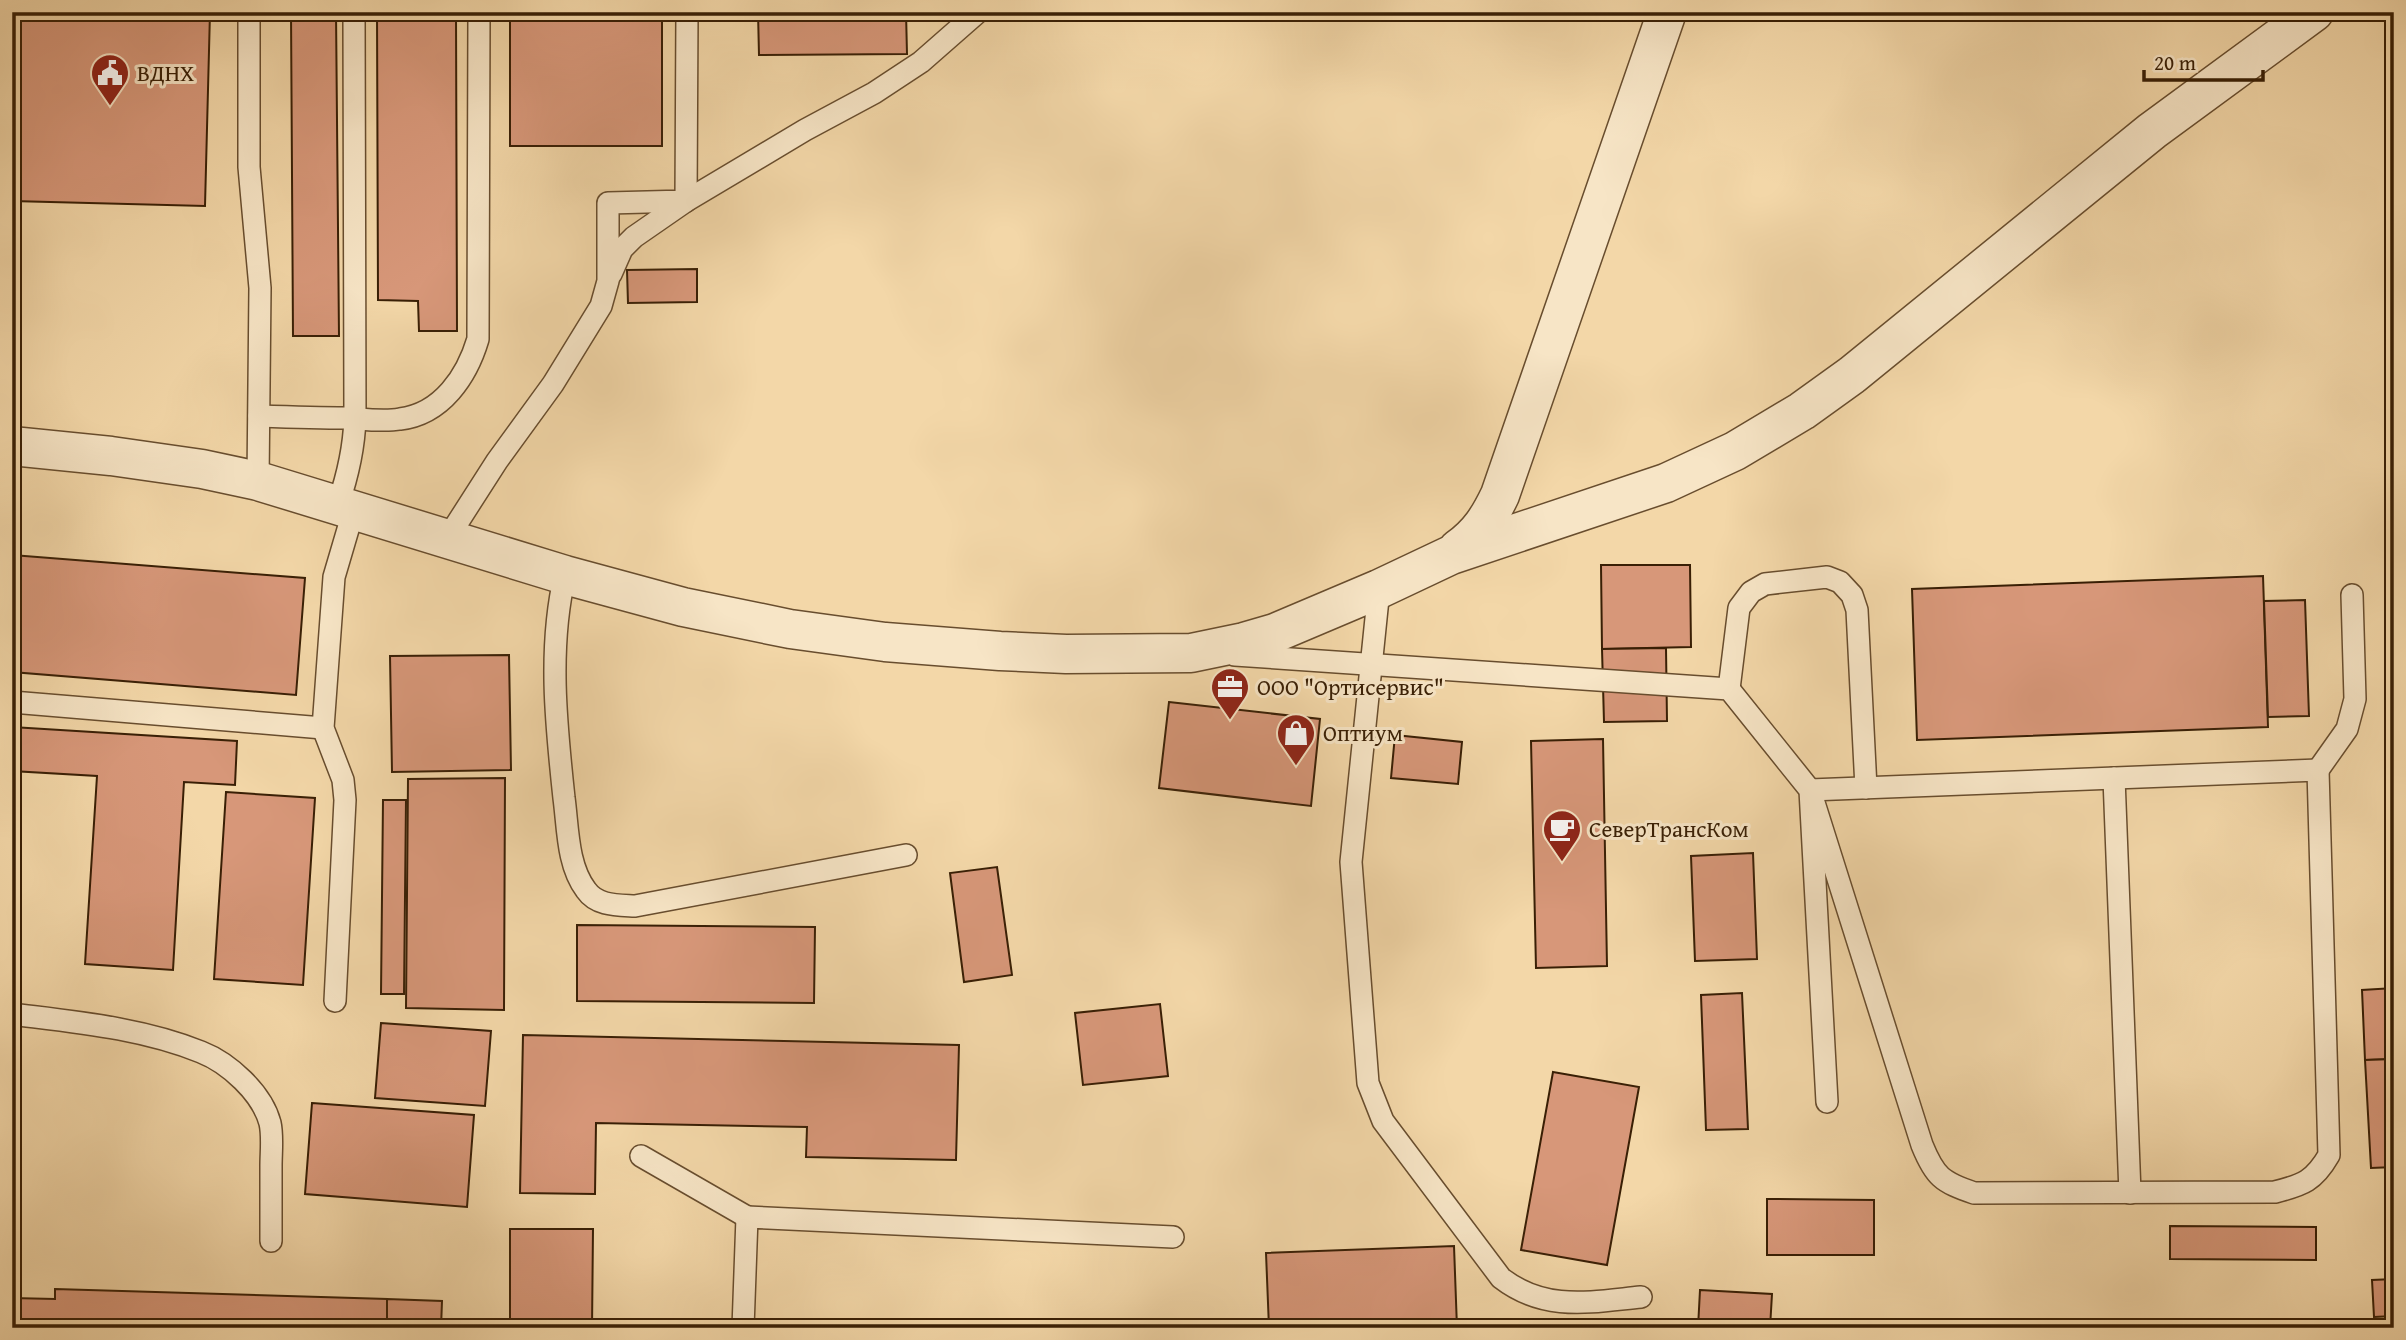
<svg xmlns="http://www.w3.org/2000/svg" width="2406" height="1340" font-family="'Gentium Book Plus',serif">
<rect width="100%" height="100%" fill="#f3d7a8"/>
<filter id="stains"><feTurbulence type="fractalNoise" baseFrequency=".00286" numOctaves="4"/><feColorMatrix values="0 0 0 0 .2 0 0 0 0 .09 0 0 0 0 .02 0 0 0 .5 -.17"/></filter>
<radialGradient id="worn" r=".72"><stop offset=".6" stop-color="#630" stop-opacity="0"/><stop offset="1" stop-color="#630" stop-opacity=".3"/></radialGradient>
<g fill="#d79779" stroke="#391f05" stroke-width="2">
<path d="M12,12H210L205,206L12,201Z"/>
<path d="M291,12H336L339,336H293Z"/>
<path d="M377,12H456L457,331H419L418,301L378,300Z"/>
<rect x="510" y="12" width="152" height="134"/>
<path d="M758,12H906L907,54L759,55Z"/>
<path d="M697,269V302L628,303L627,270Z"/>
<path d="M12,555L305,578L296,695L12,672Z"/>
<path d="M1601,565H1690L1691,647L1602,649Z"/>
<path d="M2263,576L2268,727L1917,740L1912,589Z"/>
<path d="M2305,600L2309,716L2268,717L2264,601Z"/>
<path d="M1666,648L1667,721L1604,722L1602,649Z"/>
<path d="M509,655L511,770L392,772L390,656Z"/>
<path d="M1169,702L1320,719L1311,806L1159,788Z"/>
<path d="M12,727L237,741L235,785L184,782L173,970L85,964L97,776L12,771Z"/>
<path d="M1395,735L1462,742L1458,784L1391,778Z"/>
<path d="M1603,739L1607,966L1536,968L1531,741Z"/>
<path d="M505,778L504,1010L406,1008L408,779Z"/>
<path d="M226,792L315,798L303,985L214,979Z"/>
<path d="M383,800H406L404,994H381Z"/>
<path d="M1753,853L1757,959L1695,961L1691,856Z"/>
<path d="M997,867L1012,975L964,982L950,873Z"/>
<path d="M577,925L815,927L814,1003L577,1001Z"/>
<path d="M2394,988V1059L2365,1060L2362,990Z"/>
<path d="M1742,993L1748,1129L1706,1130L1701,995Z"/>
<path d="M1160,1004L1168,1076L1083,1085L1075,1013Z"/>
<path d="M381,1023L491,1031L485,1106L375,1098Z"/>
<path d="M523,1035L959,1045L956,1160L806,1157L807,1127L596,1123L595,1194L520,1193Z"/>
<path d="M2394,1059V1167L2371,1168L2365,1060Z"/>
<path d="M1553,1072L1639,1087L1607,1265L1521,1250Z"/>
<path d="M312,1103L474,1115L467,1207L305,1194Z"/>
<path d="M1767,1199L1874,1200V1255H1767Z"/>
<path d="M2170,1226L2316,1227V1260L2170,1259Z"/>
<path d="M510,1229H593L592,1328H510Z"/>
<path d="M1454,1246L1457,1328H1269L1266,1253Z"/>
<path d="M2394,1279V1316L2374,1317L2372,1280Z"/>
<path d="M55,1289L387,1299V1328H12V1298L55,1299Z"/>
<path d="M1700,1290L1772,1294L1770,1328H1698Z"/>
<path d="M387,1299L442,1301L441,1328H387Z"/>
</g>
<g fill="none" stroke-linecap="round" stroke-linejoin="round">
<defs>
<g id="service">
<path d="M249,12V167L260,288L258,481"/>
<path d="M611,274L622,249L634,237L686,201L805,130L874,93L921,62L978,12"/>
<path d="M259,416C288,417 317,418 346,418C363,419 383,422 400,419C442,414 467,376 478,339L479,12"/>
<path d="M338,504C348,475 354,449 355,418L354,12"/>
<path d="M447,539L497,461L553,384L601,306L608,281V203L686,201L687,12"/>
<path d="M565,575C548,647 556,724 564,798C568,827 567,865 586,890C597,906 617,905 635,906L906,855"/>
<path d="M1379,589L1351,862L1368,1083L1383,1121L1501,1278C1545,1312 1590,1302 1641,1297"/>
<path d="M1235,655L1729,689L1810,790L1827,1102"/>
<path d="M1729,689L1739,608L1751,592L1765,584L1827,577L1840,582L1852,595L1857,610L1866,788"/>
<path d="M12,702L323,728"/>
<path d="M2318,770L2329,1155C2314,1181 2303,1185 2275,1192L1974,1193C1942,1182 1935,1177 1922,1145L1810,790Z"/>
<path d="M2318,770L2347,729L2355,699L2352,595"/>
<path d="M2114,778L2130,1193"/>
<path d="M335,1001L345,800L343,780L323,728L334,577L354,509"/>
<path d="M12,1014C75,1022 142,1028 201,1052C229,1063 262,1093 270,1123C273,1136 271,1152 271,1166C271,1191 271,1216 271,1241"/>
<path d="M641,1156L747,1217"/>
<path d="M743,1328L747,1217L1173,1237"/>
</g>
<g id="minor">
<path d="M12,446L111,456L202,469L258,481L565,575L683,607L790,629L885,642L1000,651L1066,654L1191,653L1244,642L1275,633L1379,589L1451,555L1666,483L1735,451L1802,411L1852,375L2152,131L2314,12"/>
<path d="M1458,549C1479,534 1489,518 1500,495L1667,12"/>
</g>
</defs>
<use href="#service" stroke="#684d2e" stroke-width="24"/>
<use href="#minor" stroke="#684d2e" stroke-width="41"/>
<use href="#service" stroke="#f7e5c6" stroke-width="21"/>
<use href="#minor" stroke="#f7e5c6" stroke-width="38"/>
</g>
<defs>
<symbol id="civic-pin" viewBox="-11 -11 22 30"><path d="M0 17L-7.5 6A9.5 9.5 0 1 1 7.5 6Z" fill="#8f2418" stroke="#f7e5c6"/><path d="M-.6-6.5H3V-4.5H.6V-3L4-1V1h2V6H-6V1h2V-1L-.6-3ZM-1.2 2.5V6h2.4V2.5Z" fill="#fff"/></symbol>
<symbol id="office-pin" viewBox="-11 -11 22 30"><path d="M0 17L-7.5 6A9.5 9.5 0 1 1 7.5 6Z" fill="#8f2418" stroke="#f7e5c6"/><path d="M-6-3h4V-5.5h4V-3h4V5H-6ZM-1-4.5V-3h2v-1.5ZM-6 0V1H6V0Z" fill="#fff"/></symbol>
<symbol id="shop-pin" viewBox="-11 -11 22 30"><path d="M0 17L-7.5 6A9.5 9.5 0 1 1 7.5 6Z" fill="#8f2418" stroke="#f7e5c6"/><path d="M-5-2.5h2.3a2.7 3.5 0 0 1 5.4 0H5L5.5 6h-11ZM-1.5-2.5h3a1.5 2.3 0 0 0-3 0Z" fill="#fff"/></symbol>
<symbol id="cafe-pin" viewBox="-11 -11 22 30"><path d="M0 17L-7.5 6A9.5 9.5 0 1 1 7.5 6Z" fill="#8f2418" stroke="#f7e5c6"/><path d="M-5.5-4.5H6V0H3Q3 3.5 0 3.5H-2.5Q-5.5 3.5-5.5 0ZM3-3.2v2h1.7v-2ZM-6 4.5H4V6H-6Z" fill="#fff"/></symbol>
</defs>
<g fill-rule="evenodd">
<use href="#civic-pin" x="88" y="51" width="44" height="60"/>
<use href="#office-pin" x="1208" y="665" width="44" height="60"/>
<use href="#shop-pin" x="1274" y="711" width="44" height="60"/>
<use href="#cafe-pin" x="1540" y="807" width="44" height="60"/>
</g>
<g text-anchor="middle" stroke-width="6" stroke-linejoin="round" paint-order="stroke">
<g font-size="23" fill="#391f05" stroke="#f7e5c6" text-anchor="start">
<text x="137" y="81">ВДНХ</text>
<text x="1257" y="695">ООО "Ортисервис"</text>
<text x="1323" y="741">Оптиум</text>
<text x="1589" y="837">СеверТрансКом</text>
</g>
</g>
<rect width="2406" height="1340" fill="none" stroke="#f3d7a8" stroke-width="42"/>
<rect x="14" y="14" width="2378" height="1312" fill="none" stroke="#391f05" stroke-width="3.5"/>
<rect x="21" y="21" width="2364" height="1298" fill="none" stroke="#391f05" stroke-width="2"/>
<path d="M2144 70v10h119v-10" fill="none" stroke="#391f05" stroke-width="3.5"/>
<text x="2154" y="70" font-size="21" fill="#391f05" stroke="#f7e5c6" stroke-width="5" paint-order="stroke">20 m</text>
<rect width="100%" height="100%" filter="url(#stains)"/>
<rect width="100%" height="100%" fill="url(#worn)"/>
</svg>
